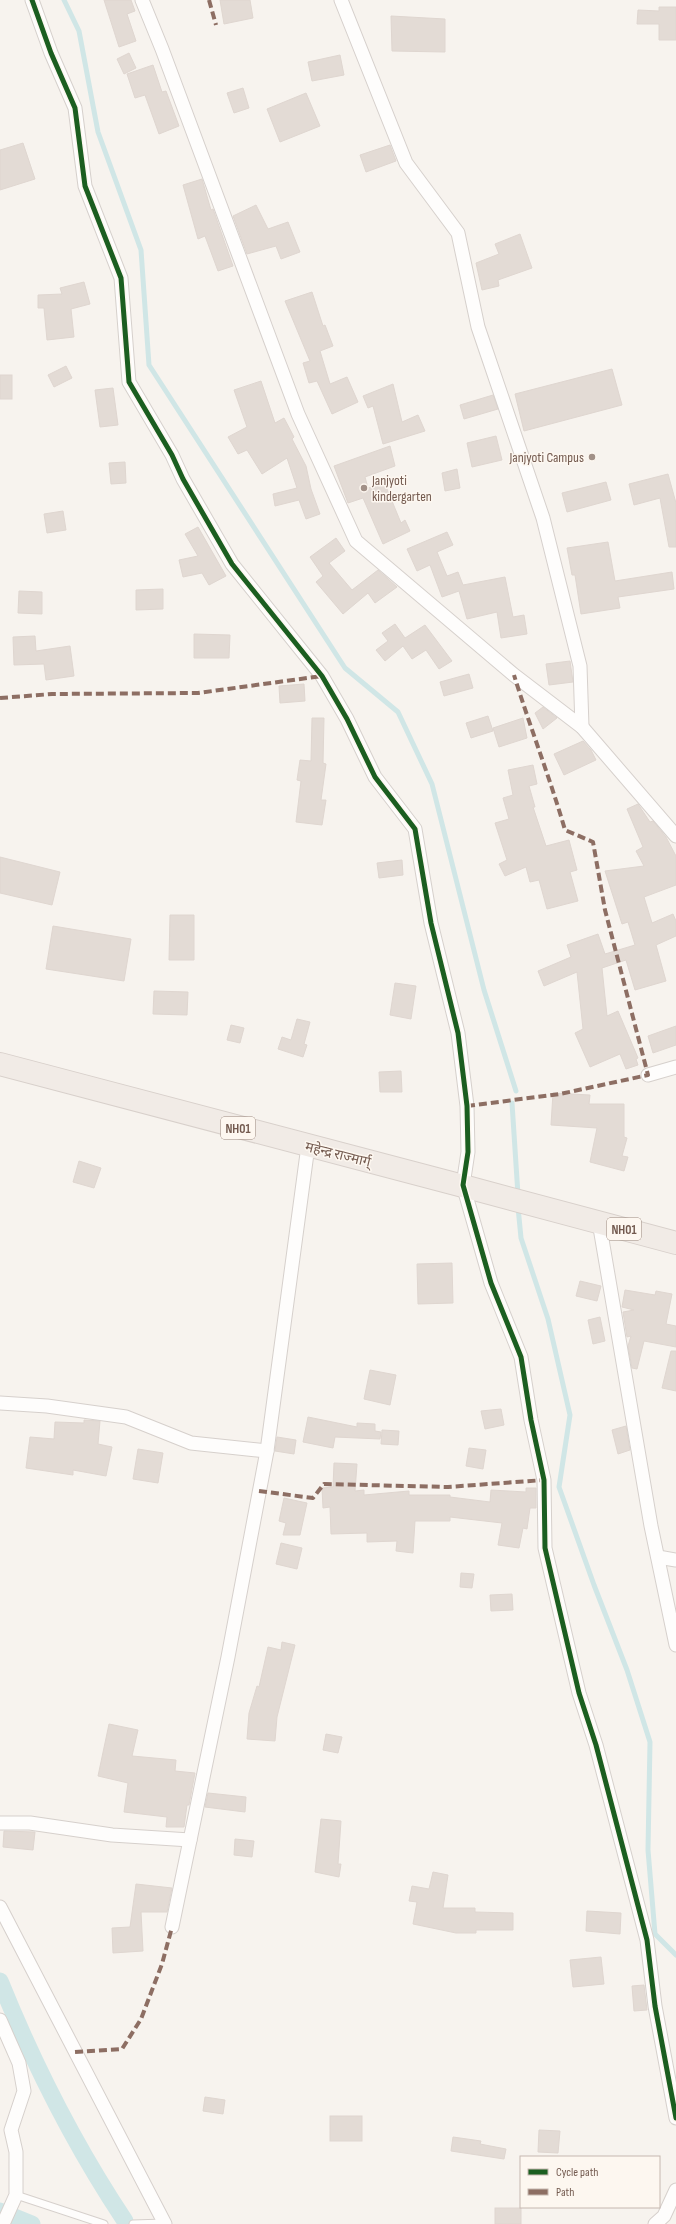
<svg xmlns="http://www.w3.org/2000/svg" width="676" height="2224" font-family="'Sofia Sans Condensed','Noto Sans Devanagari',sans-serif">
<rect width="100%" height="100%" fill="#f7f3ee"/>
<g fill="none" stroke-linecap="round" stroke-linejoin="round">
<g stroke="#d0e6e6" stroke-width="5">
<path d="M64,0L79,31L98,132L141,250L149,365L345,668L398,712L432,784L484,990L516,1091"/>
<path d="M512,1103L518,1195"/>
<path d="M518,1207L521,1238L548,1319L570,1415L559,1487L594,1585L627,1670L650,1742L648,1850L655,1934L676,1955"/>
</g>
<g stroke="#d0e6e6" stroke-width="17">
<path d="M0,1981C34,2065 75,2146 125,2221"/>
<path d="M0,2211L32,2224"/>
</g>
</g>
<g fill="#e3dbd5" stroke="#dfd6d0">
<path d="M104,0H131L135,11L127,14L136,41L119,47Z"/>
<path d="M220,0H250L253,18L224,24Z"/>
<path d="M659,7H676V40H659V24H637L638,10L659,11Z"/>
<path d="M391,16L445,19V52L392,51Z"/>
<path d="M129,53L136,68L124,74L117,59Z"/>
<path d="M340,55L344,75L312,81L308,62Z"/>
<path d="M153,65L162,92L166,91L179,126L159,134L145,95L135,98L127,74Z"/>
<path d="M243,88L249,108L234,113L227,93Z"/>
<path d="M306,93L320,126L280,142L267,109Z"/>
<path d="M23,143L35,179L0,190V150Z"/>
<path d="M390,145L396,161L366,172L360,155Z"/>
<path d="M202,179L211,210L213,209L233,266L218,271L205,236L198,239L183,185Z"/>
<path d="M256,205L268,229L288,222L300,252L281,259L276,246L247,254L233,216Z"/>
<path d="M520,234L532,268L498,280L499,286L482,290L476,263L499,254L495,244Z"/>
<path d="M84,282L90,304L71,309L74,337L47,340L44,308H38V295L62,294L60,288Z"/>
<path d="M312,292L323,326L325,325L333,346L320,351L330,384L347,377L358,402L332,414L317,381L309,383L303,363L310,361L285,301Z"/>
<path d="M66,366L72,378L54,387L48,375Z"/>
<path d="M612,369L622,405L524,431L515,394Z"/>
<rect x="0" y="375" width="12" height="24"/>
<path d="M261,381L275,423L284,418L294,437L292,439L306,466L311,489L320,514L306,519L299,500L275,506L273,494L297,488L287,458L262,474L247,450L238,454L228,437L247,427L234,390Z"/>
<path d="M393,384L402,422L418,415L425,431L383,444L373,406L368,408L363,396Z"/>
<path d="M113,388L118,425L100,427L95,390Z"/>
<path d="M493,395L498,409L464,419L460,405Z"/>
<path d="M496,436L502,460L472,467L467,443Z"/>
<path d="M390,446L395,466L365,477L368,488L385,484L401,523L405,520L410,531L383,544L363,498L348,503L334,466Z"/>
<path d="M125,462L126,483L111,484L109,463Z"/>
<path d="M457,469L460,488L445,491L442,473Z"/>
<path d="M668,474L676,503V547H669L660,498L634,505L629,484Z"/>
<path d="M606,482L611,500L567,512L562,493Z"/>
<path d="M63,511L66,530L47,533L44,514Z"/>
<path d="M198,527L226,576L209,585L202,573L183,577L179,560L198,556L185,534Z"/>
<path d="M447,532L453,545L437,552L447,576L458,572L463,585L505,577L513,617L524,615L527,634L501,638L497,612L467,619L459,591L442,597L430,565L417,571L407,549Z"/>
<path d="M336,538L345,551L329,563L352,590L378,570L397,587L375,603L368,593L343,614L316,582L323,576L310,557Z"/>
<path d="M608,542L615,581L672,572L674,589L618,597L620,608L581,614L575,575H572L567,548Z"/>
<path d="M163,589V609L136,610V590Z"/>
<path d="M19,591L42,592V614L18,613Z"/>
<path d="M395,624L405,638L425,625L452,661L439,669L426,650L412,659L403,646L385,661L376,650L388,641L382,633Z"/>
<path d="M194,634L230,635L229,658H194Z"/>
<path d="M35,636L36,651L70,646L74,676L46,680L44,664L14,665L13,637Z"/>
<path d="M570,661L573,682L549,685L546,664Z"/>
<path d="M469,674L473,688L444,696L440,682Z"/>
<path d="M304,684L305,701L280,703L279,686Z"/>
<path d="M543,707L557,718L543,729L535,713Z"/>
<path d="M488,716L493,731L471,738L466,723Z"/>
<path d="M312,718H324L323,763L326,764L321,800H326L322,825L296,822L301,781L297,780L300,760L311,761Z"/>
<path d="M523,718L527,738L499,747L493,728Z"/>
<path d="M583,741L591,750L596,760L564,775L554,754Z"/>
<path d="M533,765L537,784L529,786L535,807H533L546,846L569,840L577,870L570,872L578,901L547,909L539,880L530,882L526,867L505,876L499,864L507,860L495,823L509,819L503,798L513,795L508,770Z"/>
<path d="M638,804L650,822L653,821L666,837L676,856V885L644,897L652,923L673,914L676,921V936L656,945L666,981L635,990L626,960L602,968L607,1016L618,1011L638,1058L636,1059L638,1065L626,1069L620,1054L590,1067L575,1033L583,1029L577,972L544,986L538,971L571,957L567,945L598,934L605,954L635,945L628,922L622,924L605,871L644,866L636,851L643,847L627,809Z"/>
<path d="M0,857L60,872L52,905L0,893Z"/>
<path d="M402,860L403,875L379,878L377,863Z"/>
<path d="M170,915H194V960H169Z"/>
<path d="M53,926L131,939L124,981L46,969Z"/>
<path d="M395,983L416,986L411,1019L390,1015Z"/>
<path d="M154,991L188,992L187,1015L153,1014Z"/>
<path d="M297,1019L310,1022L304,1044L307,1045L303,1057L278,1049L282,1037L291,1040Z"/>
<path d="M231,1025L244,1028L240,1043L227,1040Z"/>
<path d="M676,1026V1045L653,1053L648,1036Z"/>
<path d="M401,1071L402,1092H380L379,1072Z"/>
<path d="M553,1093L590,1095L589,1104H624V1137L627,1138L622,1156L628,1157L624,1171L590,1162L597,1128L551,1125Z"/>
<path d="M79,1161L101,1168L94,1188L73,1182Z"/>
<path d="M452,1263L453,1303L418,1304L417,1264Z"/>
<path d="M580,1281L601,1286L597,1301L576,1296Z"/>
<path d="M625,1290L655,1295L656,1291L672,1294L666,1324L676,1326V1347L644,1341L637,1369L632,1368L628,1346L631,1336L627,1337L623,1312L634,1310L622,1307Z"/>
<path d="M600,1317L605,1341L593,1344L588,1320Z"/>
<path d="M671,1351H676V1391L662,1388Z"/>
<path d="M370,1370L396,1375L390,1405L364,1399Z"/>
<path d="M501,1409L504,1425L485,1429L481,1411Z"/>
<path d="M308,1417L357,1427V1423L375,1424V1431L381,1432L380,1439L335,1437L333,1448L303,1442Z"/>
<path d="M84,1420L100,1421L98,1444L112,1447L106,1476L73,1470V1475L26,1468L30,1437L54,1439L55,1422L84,1423Z"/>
<path d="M626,1426L630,1450L618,1454L612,1430Z"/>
<path d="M382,1430L399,1431L398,1445L381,1444Z"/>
<path d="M277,1437L296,1440L294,1454L275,1451Z"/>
<path d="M469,1448L486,1450L483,1469L466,1466Z"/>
<path d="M138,1449L163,1453L158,1483L133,1479Z"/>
<path d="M334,1463L357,1464L355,1491L364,1490V1495L409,1491V1495H450V1497L490,1502L491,1490L526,1492V1488H536V1508H530L527,1529L523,1528L519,1548L498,1545L502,1523L450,1517V1521H415L413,1553L396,1551L397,1541L367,1542V1533L331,1534L330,1507L323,1508L322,1488L333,1487Z"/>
<path d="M284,1498L307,1503L300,1535H283L286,1523L279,1521Z"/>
<path d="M281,1543L302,1548L297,1569L276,1564Z"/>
<path d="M461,1573L474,1574L472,1588L460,1587Z"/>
<path d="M512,1594L513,1610L491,1611L490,1595Z"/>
<path d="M282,1642L295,1645L277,1717L275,1741L247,1739L249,1713L257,1686L259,1687L268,1647L281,1650Z"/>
<path d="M109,1724L138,1730L132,1756L176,1760L175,1771L195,1773L189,1805H187L184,1827H166L167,1817L124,1812L128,1783L98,1776Z"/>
<path d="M326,1734L342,1737L338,1753L323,1750Z"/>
<path d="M208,1793L246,1797L245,1812L205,1807Z"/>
<path d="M321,1819L341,1821L338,1864H341L339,1877L315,1872Z"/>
<path d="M4,1831L35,1832L33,1850L3,1847Z"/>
<path d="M235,1839L254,1841L252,1857L234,1855Z"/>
<path d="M433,1872L448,1875L443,1908H475V1912L513,1913V1930H476V1933H456L413,1924L417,1902L409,1901L412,1886L429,1889Z"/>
<path d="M136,1884L172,1888L167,1912H141L143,1951L113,1953L112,1928L130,1927Z"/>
<path d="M587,1911L621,1913L620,1934L586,1931Z"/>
<path d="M601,1957L604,1984L573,1987L570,1960Z"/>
<path d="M644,1985L647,2010L634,2011L632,1986Z"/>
<path d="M205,2097L225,2100L223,2114L203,2111Z"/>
<rect x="330" y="2116" width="32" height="25"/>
<path d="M539,2130L560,2131L558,2153L538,2152Z"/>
<path d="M453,2137L481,2141L480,2144L506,2149L504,2159L451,2151Z"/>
<rect x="495" y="2208" width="26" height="16"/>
</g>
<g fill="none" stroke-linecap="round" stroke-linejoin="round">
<defs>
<g id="service">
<path d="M16,2195L104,2224"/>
<path d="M133,2224L164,2223"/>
</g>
<g id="minor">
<path d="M32,0L51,53L75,108L85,186L121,278L129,382L172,455L183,479L232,564L322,676L347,719L375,777L415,829L431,923L458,1033L467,1106L468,1152L463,1185L491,1283L521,1357L531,1420L544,1480L545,1548L579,1693L596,1745L647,1940L655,2006L676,2118"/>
<path d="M142,0L162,49L298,414L356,541L514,675L582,727L676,836"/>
<path d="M341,0L406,163L458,233L478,327L543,518L580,666L582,727"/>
<path d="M648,1075L676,1067"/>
<path d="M599,1222L651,1526L676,1645"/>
<path d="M0,1403L47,1406L126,1417L191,1443L267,1451"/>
<path d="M658,1557L676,1560"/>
<path d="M0,1823H30L112,1835L190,1840"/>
<path d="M0,1907L165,2224"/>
<path d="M172,1927L228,1657L267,1451L308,1146"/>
<path d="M0,2020L19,2063L24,2091L11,2130L16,2152V2195L3,2224"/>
<path d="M655,2224L664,2216L676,2190"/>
</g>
<path id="trunk" d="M0,1064C225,1124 451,1182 676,1243"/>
</defs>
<use href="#service" stroke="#d6d0cc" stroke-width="9"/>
<use href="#minor" stroke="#d6d0cc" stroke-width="15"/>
<use href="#trunk" stroke="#d8d0cb" stroke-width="24"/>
<use href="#service" stroke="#fefdfc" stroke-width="7"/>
<use href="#minor" stroke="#fefdfc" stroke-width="13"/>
<use href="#trunk" stroke="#f1ebe6" stroke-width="22"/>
<g stroke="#8d6e63" stroke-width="4" stroke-dasharray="8 4" stroke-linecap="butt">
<path d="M209,0L216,25"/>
<path d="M0,698L52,694L198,693L322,676"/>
<path d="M467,1106L560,1094L648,1075L605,910L593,842L565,830C550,778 530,727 514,675"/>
<path d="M259,1491L313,1498L324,1484L448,1487L544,1480"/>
<path d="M75,2052L122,2049L141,2019L162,1964L172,1927"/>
</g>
<defs>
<path id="cycleway" d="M32,0L51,53L75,108L85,186L121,278L129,382L172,455L183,479L232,564L322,676L347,719L375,777L415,829L431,923L458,1033L467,1106L468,1152L463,1185L491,1283L521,1357L531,1420L544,1480L545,1548L579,1693L596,1745L647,1940L655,2006L676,2118"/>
</defs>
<use href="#cycleway" stroke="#fdf7f0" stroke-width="8"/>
<use href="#cycleway" stroke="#1b5e20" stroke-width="5"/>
</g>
<g fill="#a19087" stroke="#fdf7f0" stroke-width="1.5">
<circle cx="592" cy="457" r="4"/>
<circle cx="364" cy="488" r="4"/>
</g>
<g text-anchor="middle" stroke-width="3" stroke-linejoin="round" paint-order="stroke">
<g fill="#fdf7f0" stroke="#9c897f" stroke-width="1">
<rect x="221" y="1117" width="34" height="22" rx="3"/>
<rect x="607" y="1218" width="34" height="22" rx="3"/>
</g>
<g font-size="13" font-weight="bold" fill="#735a4f">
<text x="238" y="1133">NH01</text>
<text x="624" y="1234">NH01</text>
</g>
<g font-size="14" fill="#735a4f" stroke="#fdf7f0" text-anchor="end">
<text x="584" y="462">Janjyoti Campus</text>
<text x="372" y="485" text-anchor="start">Janjyoti<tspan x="372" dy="16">kindergarten</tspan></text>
</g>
<g font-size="14" fill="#735a4f" stroke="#fdf7f0">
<text transform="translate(338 1154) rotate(14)" y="5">महेन्द्र राज्मार्ग्</text>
</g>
</g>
<rect x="520" y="2156" width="140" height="52" fill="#fdf7f0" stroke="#c6b8b0"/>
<rect x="528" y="2169" width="20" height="6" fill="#1b5e20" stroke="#c6b8b0"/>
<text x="556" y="2176" font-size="12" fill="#735a4f">Cycle path</text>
<rect x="528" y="2189" width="20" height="6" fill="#8d6e63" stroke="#c6b8b0"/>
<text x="556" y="2196" font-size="12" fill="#735a4f">Path</text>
</svg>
